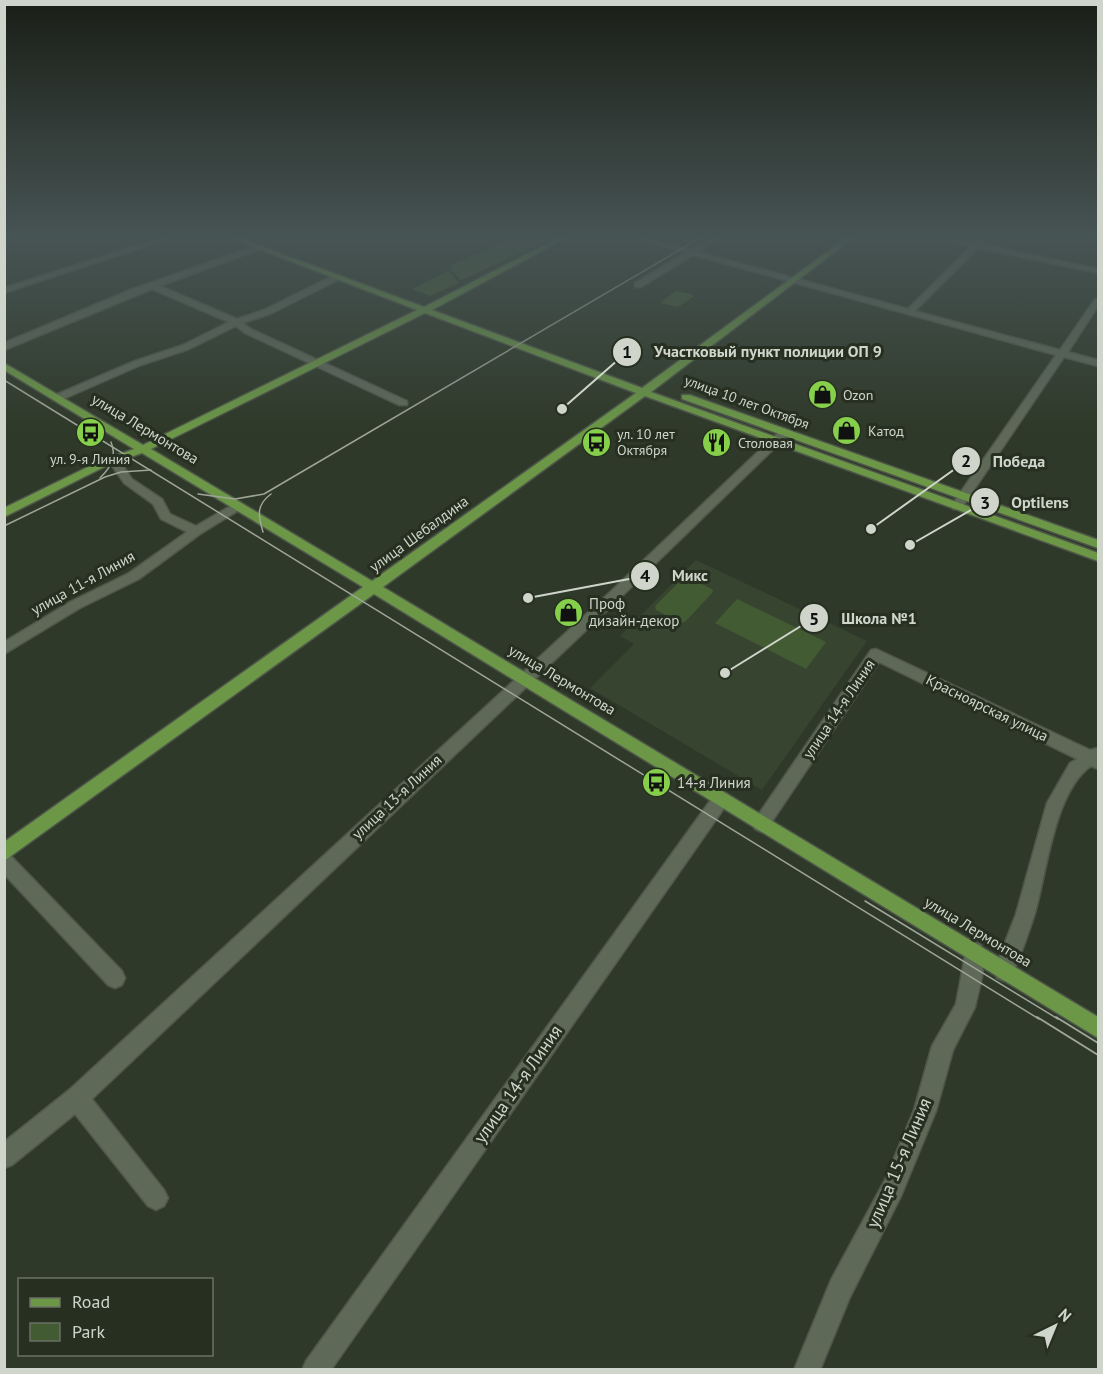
<svg xmlns="http://www.w3.org/2000/svg" width="1103" height="1374" font-family="'PT Sans',sans-serif">
<rect width="100%" height="100%" fill="#2f3929"/>
<path fill="#37442f" d="M696,560L867,641L762,790L590,688L634,644L620,636Z"/>
<g fill="#435b33">
<path d="M512,238H553L461,280L451,270L454,264Z"/>
<path d="M448,271L459,283L430,296L412,289Z"/>
<path d="M676,291L691,294L694,296L678,307L660,303Z"/>
<path d="M687,577L712,589L713,592L685,622L681,623L656,610L655,606L683,578Z"/>
<path d="M737,599L826,642L806,669L715,623Z"/>
</g>
<g fill="none" stroke-linecap="round" stroke-linejoin="round">
<defs>
<g id="minor">
<path d="M4,238H9L4,240Z"/>
<path d="M160,238H171L4,293V288Z"/>
<path d="M636,238H646L691,250L711,238H719L698,252L908,309L971,246L939,238L975,243L980,238L984,240L981,244L1098,269V273L978,248L915,311L1060,350L1095,299H1098V306L1068,352L1098,360V366L1064,357L961,509H953L951,506L1056,355L693,255L641,287H635V283L686,253Z"/>
<path d="M258,245H261V249L160,286L237,319L264,310L334,275H340V279L270,314L243,323L251,329L407,401V405H399L245,333L236,326L189,349L141,365L61,400H53V396L135,361L183,345L229,322L152,289L4,350V343L130,290Z"/>
<path d="M785,429L790,432L789,434L618,600L92,1099L164,1190L168,1198L164,1206L156,1210L148,1206L75,1114L12,1165L4,1168V1142L69,1090L608,594L781,430Z"/>
<path d="M114,457L118,458L132,479L162,499L170,514L196,526L234,504H242L244,507L200,534L139,579L80,608L4,654V642L70,602L129,573L187,532L161,519L153,504L124,483L108,460Z"/>
<path d="M876,649L1090,750L1098,748V769L1091,766C1054,792 1047,872 1035,913C1028,935 1020,957 1011,978L1004,981L997,978L994,971L1016,914L1047,803L1070,763L1077,759L879,662L767,829L761,832L755,829L752,824L871,650Z"/>
<path d="M721,792L727,794L729,799L727,804L331,1370H302L306,1361L715,794Z"/>
<path d="M4,853L10,855L122,971L125,978L122,985L115,988L108,985L4,874Z"/>
<path d="M974,942L981,945L984,952L982,977L975,1007L953,1050L936,1111L901,1196L850,1297L820,1370H794L831,1280L885,1180L914,1110L932,1046L956,1004L967,945Z"/>
</g>
<g id="major">
<path d="M230,238H239L424,307L558,238H566L432,310L642,388L846,238H853L651,392L1098,553V561L645,396L383,587L1098,1017V1038L374,594L4,861V842L363,587L142,453L106,466L4,517V508L98,462L134,449L4,370V363L143,445L417,310ZM425,313L636,393L372,581L151,449Z"/>
<path d="M682,395H690L1098,540V548L682,399Z"/>
</g>
</defs>
<use href="#minor" stroke="#4e564a" stroke-width="3"/>
<use href="#major" stroke="#4e564a" stroke-width="3"/>
<use href="#minor" fill="#5e6958" fill-rule="evenodd"/>
<use href="#major" fill="#6b9747" fill-rule="evenodd"/>
<g stroke="#9ea599" stroke-width="1.5">
<path d="M4,380L1039,1019"/>
<path d="M100,478C111,467 117,457 111,442"/>
<path d="M198,494L235,499L264,494L700,238"/>
<path d="M4,526L105,477L121,472L151,470"/>
<path d="M263,532C258,516 256,505 271,494"/>
<path d="M865,901L1058,1019"/>
</g>
<g stroke="#9ea599" stroke-width="2">
<path d="M1037,1017L1098,1055"/>
<path d="M1056,1017L1098,1043"/>
</g>
</g>
<linearGradient id="sky" x2="0" y2="1"><stop stop-color="#1a1f17"/><stop offset="0.55" stop-color="#475454"/><stop offset="1" stop-color="#475454" stop-opacity="0"/></linearGradient>
<rect width="1103" height="430" fill="url(#sky)"/>
<defs>
<symbol id="shop-disc" viewBox="-11 -11 22 22"><circle r="9.5" fill="#86cf4b" stroke="#262f20"/><path d="M-5-2.5h2.3a2.7 3.5 0 0 1 5.4 0H5L5.5 6h-11ZM-1.5-2.5h3a1.5 2.3 0 0 0-3 0Z" fill="#111"/></symbol>
<symbol id="bus-disc" viewBox="-11 -11 22 22"><circle r="9.5" fill="#86cf4b" stroke="#262f20"/><path d="M-5-6H5V4H4V6H2V4H-2V6H-4V4H-5ZM-3.5-4V0h7V-4ZM-3.5 1.2v1.5H-2V1.2ZM2 1.2v1.5H3.5V1.2Z" fill="#111"/></symbol>
<symbol id="restaurant-disc" viewBox="-11 -11 22 22"><circle r="9.5" fill="#86cf4b" stroke="#262f20"/><path d="M-5-6h1v4h1v-4h1v4h1v-4h1v5L-1.5 .5V6h-2V.5L-5-1ZM5-6V6H3V1.5H1.5Q1.5-4 5-6Z" fill="#111"/></symbol>
</defs>
<g fill-rule="evenodd">
<use href="#shop-disc" x="806" y="378" width="33" height="33"/>
<use href="#shop-disc" x="830" y="414" width="33" height="33"/>
<use href="#bus-disc" x="74" y="416" width="33" height="33"/>
<use href="#bus-disc" x="580" y="426" width="33" height="33"/>
<use href="#restaurant-disc" x="700" y="426" width="33" height="33"/>
<use href="#shop-disc" x="552" y="596" width="33" height="33"/>
<use href="#bus-disc" x="640" y="766" width="33" height="33"/>
</g>
<g text-anchor="middle" stroke-width="6" stroke-linejoin="round" paint-order="stroke">
<g font-size="14" fill="#cfd5cb" stroke="#262f20" text-anchor="start">
<text x="843" y="400">Ozon</text>
<text x="868" y="436">Катод</text>
<text x="617" y="439">ул. 10 лет<tspan x="617" dy="16">Октября</tspan></text>
<text x="738" y="448">Столовая</text>
<text x="90" y="464" text-anchor="middle">ул. 9-я Линия</text>
</g>
<g font-size="14" fill="#cfd5cb" stroke="#262f20">
<text transform="translate(747 402) rotate(20)" y="5">улица 10 лет Октября</text>
</g>
<g font-size="15" fill="#cfd5cb" stroke="#262f20">
<text transform="translate(145 429) rotate(31)" y="5">улица Лермонтова</text>
<text transform="translate(419 534) rotate(-36)" y="5">улица Шебалдина</text>
<text transform="translate(83 583) rotate(-29)" y="5">улица 11-я Линия</text>
<text transform="translate(562 680) rotate(31)" y="5">улица Лермонтова</text>
<text transform="translate(987 708) rotate(26)" y="5">Красноярская улица</text>
<text transform="translate(839 709) rotate(-56)" y="5">улица 14-я Линия</text>
<text transform="translate(397 797) rotate(-43)" y="5">улица 13-я Линия</text>
<text transform="translate(978 932) rotate(31)" y="5">улица Лермонтова</text>
</g>
<g font-size="15" fill="#cfd5cb" stroke="#262f20" text-anchor="start">
<text x="589" y="609">Проф<tspan x="589" dy="17">дизайн-декор</tspan></text>
<text x="677" y="788">14-я Линия</text>
</g>
<g font-size="18" fill="#cfd5cb" stroke="#262f20">
<text transform="translate(518 1084) rotate(-55)" y="6">улица 14-я Линия</text>
<text transform="translate(899 1163) rotate(-67)" y="6">улица 15-я Линия</text>
</g>
</g>
<path fill="none" stroke="#cfd5cb" stroke-width="2" d="M562 409L627 352M871 529L966 461M910 545L985 502M528 598L645 576M725 673L814 618"/>
<g fill="#cfd5cb" stroke="#262f20" stroke-width="2">
<circle cx="562" cy="409" r="6"/>
<circle cx="871" cy="529" r="6"/>
<circle cx="910" cy="545" r="6"/>
<circle cx="528" cy="598" r="6"/>
<circle cx="725" cy="673" r="6"/>
<circle cx="627" cy="352" r="15"/>
<circle cx="966" cy="461" r="15"/>
<circle cx="985" cy="502" r="15"/>
<circle cx="645" cy="576" r="15"/>
<circle cx="814" cy="618" r="15"/>
</g>
<g font-size="18" text-anchor="middle" font-weight="bold" fill="#111">
<text x="627" y="358">1</text>
<text x="966" y="467">2</text>
<text x="985" y="509">3</text>
<text x="645" y="582">4</text>
<text x="814" y="625">5</text>
</g>
<g font-size="16" text-anchor="middle" font-weight="bold" fill="#cfd5cb" stroke="#262f20" stroke-width="6" stroke-linejoin="round" paint-order="stroke">
<text x="768" y="357">Участковый пункт полиции ОП 9</text>
<text x="1019" y="467">Победа</text>
<text x="1040" y="508">Optilens</text>
<text x="690" y="581">Микс</text>
<text x="879" y="624">Школа №1</text>
</g>
<rect width="1103" height="1374" fill="none" stroke="#cfd5cb" stroke-width="12"/>
<rect x="18" y="1278" width="195" height="78" fill="#262f20" stroke="#6a7164" stroke-width="1.5"/>
<rect x="30" y="1298" width="30" height="9" fill="#6b9747" stroke="#6a7164" stroke-width="1.5"/>
<text x="72" y="1308" font-size="18" fill="#cfd5cb">Road</text>
<rect x="30" y="1323" width="30" height="18" fill="#435b33" stroke="#6a7164" stroke-width="1.5"/>
<text x="72" y="1338" font-size="18" fill="#cfd5cb">Park</text>
<g transform="translate(1055 1326) rotate(43)" stroke="#262f20" stroke-width="4.5" paint-order="stroke">
<path d="M0-4.5L10 22L0 15L-10 22Z" fill="#cfd5cb"/>
<text y="-9" font-size="16" font-weight="bold" text-anchor="middle" fill="#cfd5cb">N</text>
</g>
</svg>
